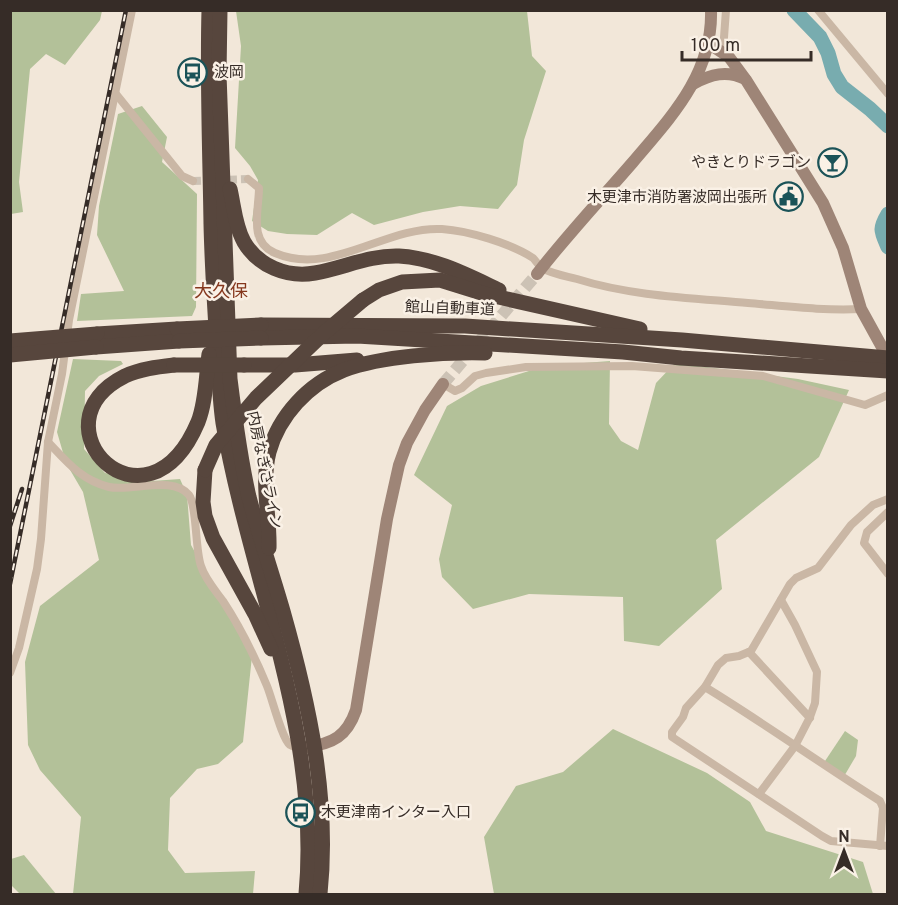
<svg xmlns="http://www.w3.org/2000/svg" width="898" height="905" font-family="Overpass,'Noto Sans JP',sans-serif">
<rect width="100%" height="100%" fill="#f2e7d9"/>
<g fill="#b3c199">
<path d="M10,11H102L100,20L65,65L46,54L30,69L19,182L23,212L11,214Z"/>
<path d="M236,11H527L532,56L546,71L524,140L517,185L498,209L460,206L423,212L374,225L352,213L317,235L287,234L268,231L252,221L258,180L250,166L235,148L241,46Z"/>
<path d="M142,106L167,137L162,162L197,194L196,307L192,316L77,321L81,294L124,291L97,235L99,206L118,114Z"/>
<path d="M73,359L121,361L123,364L99,376L85,391L84,449L105,473L152,481L180,479L187,495L191,545L252,656L243,742L218,764L197,769L170,798L168,850L185,873L255,871L253,894H73L81,817L40,770L28,745L25,662L40,606L99,560L83,492L66,463L57,432Z"/>
<path d="M610,361L609,424L621,441L638,450L656,383L675,363L798,379L849,390L819,457L716,540L722,589L659,646L624,641L623,597L529,594L473,609L442,577L439,559L452,505L414,475L447,406L481,386L545,366Z"/>
<path d="M613,729L707,773L750,802L766,831L863,862L873,894H494L484,837L516,786L563,772Z"/>
<path d="M845,731L858,740L856,756L843,778L823,764Z"/>
<path d="M24,855L56,894H20L11,885V859Z"/>
</g>
<g fill="none" stroke-linecap="round" stroke-linejoin="round">
<g stroke="#78acaf" stroke-width="15">
<path d="M794,10L820,37L828,53L834,74L842,87L870,109L888,126"/>
<path d="M888,214C879,229 881,231 888,247"/>
</g>
<path stroke="#ccc2b5" stroke-width="8" stroke-dasharray="8 4" stroke-linecap="butt" d="M193,181L248,179"/>
<path stroke="#ccc2b5" stroke-width="12" stroke-dasharray="12 6" stroke-linecap="butt" d="M443,384L537,274"/>
<g stroke="#cab7a5" stroke-width="8">
<path d="M818,10L888,94"/>
<path d="M723,51L726,10"/>
<path d="M116,94L182,176L193,181"/>
<path d="M248,179L259,188C259,210 248,242 275,253C331,277 385,226 442,229C469,231 510,243 533,258C536,261 538,265 542,268C552,274 566,276 577,279C631,296 691,298 748,303C785,306 824,311 861,309"/>
<path d="M443,384L455,391L462,388L475,376L486,373L526,367L632,366L763,376L865,405L888,395"/>
<path d="M48,442C67,462 81,480 109,487C131,492 173,475 189,495C197,505 195,550 201,566C205,579 215,590 223,601C240,627 255,657 267,686C272,698 282,739 290,745C293,747 296,747 299,748"/>
<path d="M888,499L873,505L851,525L818,568L796,578L790,584L751,651L739,656L726,658L718,665L705,687L686,708L683,717L672,732V737L822,836L831,841L888,846"/>
<path d="M888,512L867,532L864,543L888,574"/>
<path d="M749,652L810,718"/>
<path d="M10,673L19,648L37,569L41,539L48,442L62,374L69,320L132,10"/>
<path d="M705,687C764,723 821,764 880,801L883,808L880,846"/>
<path d="M759,794L795,746L810,717L815,703L817,672L795,625L781,600"/>
</g>
<g stroke="#9e8577" stroke-width="12">
<path d="M708,43L729,57L746,80L823,203L843,248L861,309L888,358"/>
<path d="M693,84C711,74 727,70 745,79"/>
<path d="M537,274C567,235 601,199 633,162C671,117 713,74 711,10"/>
<path d="M306,747C333,744 347,736 356,710L387,519L399,465L407,443L425,410L443,384"/>
</g>
<g stroke="#57463d" stroke-width="15">
<path d="M209,10C207,82 210,153 211,224C212,269 215,314 218,360C219,381 220,402 223,423C250,580 321,732 306,894"/>
<path d="M220,10L219,74L230,379C235,419 240,458 249,497C259,535 272,573 283,611C309,703 330,798 320,894"/>
<path d="M230,189C234,206 235,226 244,242C258,266 287,278 315,273C344,268 369,255 399,256C435,258 467,275 499,290"/>
<path d="M363,300L379,290L402,282L440,280L485,294L640,329"/>
<path d="M261,325L465,326L682,340L888,358"/>
<path d="M97,334L177,329"/>
<path d="M261,338L357,336L623,352L681,358L888,371"/>
<path d="M96,347L179,341"/>
<path d="M174,365C157,367 140,369 125,376C29,424 146,545 198,422C206,402 206,376 209,354"/>
<path d="M244,365H295L357,360"/>
<path d="M205,470L203,502L205,516L213,538L255,614L271,649"/>
<path d="M269,548C270,517 261,484 269,452C279,416 308,384 344,370C382,356 444,352 485,353"/>
</g>
<defs>
<g id="rail">
<path d="M10,526L22,489"/>
<path d="M10,584L126,10"/>
</g>
</defs>
<use href="#rail" stroke="#362c27" stroke-width="4.5"/>
<use href="#rail" stroke="#faf1e6" stroke-width="2" stroke-dasharray="7" stroke-linecap="butt"/>
<g stroke="#57463d" stroke-width="15">
<path d="M177,329L261,325"/>
<path d="M10,341L97,334"/>
<path d="M179,341L261,338"/>
<path d="M10,355L96,347"/>
<path d="M174,365H244"/>
<path d="M205,470L216,445L256,398L324,333L363,300"/>
</g>
</g>
<defs>
<symbol id="bus-ring" viewBox="-11 -11 22 22"><circle r="9.5" fill="#faf1e6" stroke="#1b5358" stroke-width="1.5"/><path d="M-5-6H5V4H4V6H2V4H-2V6H-4V4H-5ZM-3.5-4V0h7V-4ZM-3.5 1.2v1.5H-2V1.2ZM2 1.2v1.5H3.5V1.2Z" fill="#1b5358"/></symbol>
<symbol id="bar-ring" viewBox="-11 -11 22 22"><circle r="9.5" fill="#faf1e6" stroke="#1b5358" stroke-width="1.5"/><path d="M-6-5H6L.8 .8V4.5H3.5V6h-7V4.5H-.8V.8Z" fill="#1b5358"/></symbol>
<symbol id="civic-ring" viewBox="-11 -11 22 22"><circle r="9.5" fill="#faf1e6" stroke="#1b5358" stroke-width="1.5"/><path d="M-.6-6.5H3V-4.5H.6V-3L4-1V1h2V6H-6V1h2V-1L-.6-3ZM-1.2 2.5V6h2.4V2.5Z" fill="#1b5358"/></symbol>
</defs>
<g fill-rule="evenodd">
<use href="#bus-ring" x="176" y="56" width="33" height="33"/>
<use href="#bar-ring" x="816" y="146" width="33" height="33"/>
<use href="#civic-ring" x="772" y="180" width="33" height="33"/>
<use href="#bus-ring" x="284" y="796" width="33" height="33"/>
</g>
<g text-anchor="middle" stroke-width="5" stroke-linejoin="round" paint-order="stroke">
<g font-size="15" fill="#362c27" stroke="#faf1e6" text-anchor="start">
<text x="214" y="77">波岡</text>
<text x="811" y="167" text-anchor="end">やきとりドラゴン</text>
<text x="767" y="202" text-anchor="end">木更津市消防署波岡出張所</text>
<text x="321" y="817">木更津南インター入口</text>
</g>
<g font-size="15" fill="#362c27" stroke="#faf1e6">
<text transform="translate(450 308) rotate(2)" y="5">館山自動車道</text>
<text transform="translate(265 470) rotate(78)" y="5">内房なぎさライン</text>
</g>
<g font-size="18" fill="#86381e" stroke="#faf1e6">
<text x="221" y="297">大久保</text>
</g>
</g>
<rect width="898" height="905" fill="none" stroke="#362c27" stroke-width="24"/>
<g transform="translate(844 851)" stroke="#faf1e6" stroke-width="4.5" paint-order="stroke">
<path d="M0-4.5L10 22L0 15L-10 22Z" fill="#362c27"/>
<text y="-9" font-size="16" font-weight="bold" text-anchor="middle" fill="#362c27">N</text>
</g>
<path d="M682 51v9h129v-9" fill="none" stroke="#362c27" stroke-width="3"/>
<text x="691" y="51" font-size="18" fill="#362c27" stroke="#faf1e6" stroke-width="4.5" paint-order="stroke">100 m</text>
</svg>
